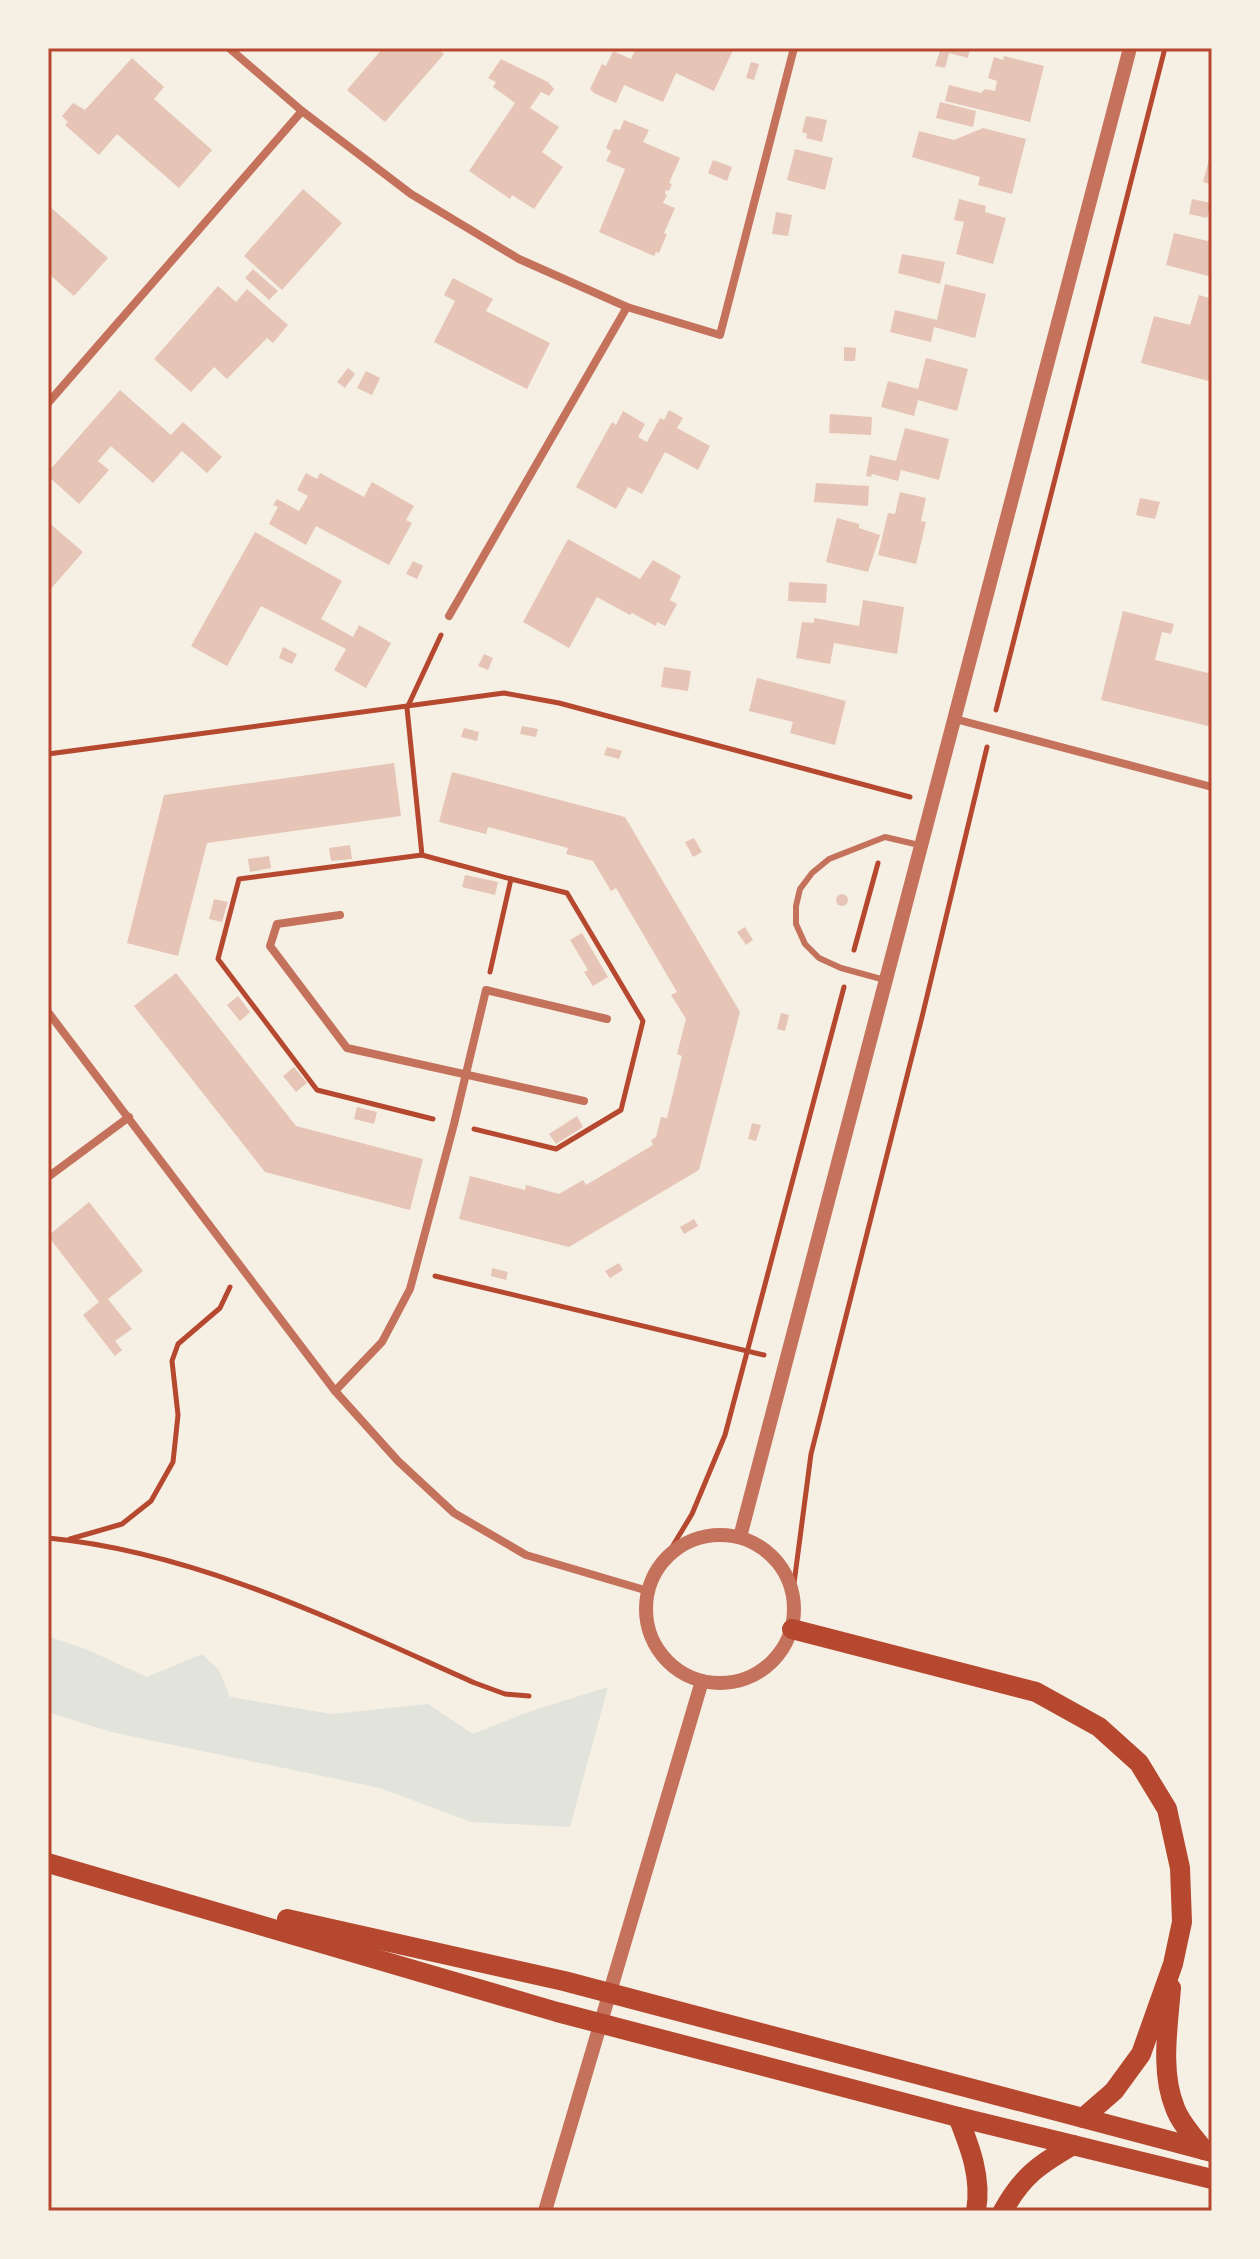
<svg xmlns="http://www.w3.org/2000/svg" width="1260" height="2259" font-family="'Titillium Web',sans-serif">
<rect width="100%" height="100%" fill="#f6efe4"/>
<path fill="#e2e4dc" d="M48,1636L88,1650L147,1677L202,1654L219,1670L230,1697L332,1714L428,1704L473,1734L528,1712L608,1687L570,1827L471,1822L380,1788L111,1732L48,1712Z"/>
<g fill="#e6c5b7">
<path d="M383,48H438L444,54L385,122L347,90Z"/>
<path d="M636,48H734L714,91L676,73L663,102L624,85L616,103L594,93L590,89L602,64L606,66L613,51L631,59Z"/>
<path d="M934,48H970L968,58L949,53L945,68L935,66L940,51Z"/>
<path d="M1004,56L1044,66L1030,122L945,101L949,85L981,93L985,89L995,91L997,81L988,78L994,57L1003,60Z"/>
<path d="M132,58L164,87L154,99L212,150L179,188L117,134L99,155L65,125L68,122L62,116L73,103L85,110Z"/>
<path d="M501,59L548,82L554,89L549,96L541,92L530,108L559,127L542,152L563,167L534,209L512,195L510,199L469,171L515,103L493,87L496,82L488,78Z"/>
<path d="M751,62L759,64L754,80L746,78Z"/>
<path d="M940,102L976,111L973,127L936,118Z"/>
<path d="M806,116L827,120L822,142L806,138L807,134L802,132Z"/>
<path d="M624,120L649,130L643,142L680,158L669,183L672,184L669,191L666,190L665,194L667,195L663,203L675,208L664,233L667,234L659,253L656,252L654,256L599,232L625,169L606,161L611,151L606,148L614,129L620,130Z"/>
<path d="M983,128L1026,139L1012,194L978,185L980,177L912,157L919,131L954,140Z"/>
<path d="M795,149L833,158L825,190L787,180Z"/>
<path d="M1211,152H1212V185L1203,182Z"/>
<path d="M713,160L732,167L727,181L708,173Z"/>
<path d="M303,189L342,223L282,290L244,256Z"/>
<path d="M959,199L986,206L985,212L1006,218L993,264L956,254L964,222L954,220Z"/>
<path d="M1192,199L1211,203L1207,218L1189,214Z"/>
<path d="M48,205L108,258L74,296L48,273Z"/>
<path d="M776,212L792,215L788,236L772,234Z"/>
<path d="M1174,233L1212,242V277L1166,265Z"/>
<path d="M902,254L945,262L940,284L898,273Z"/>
<path d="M253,269L278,291L269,300L245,278Z"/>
<path d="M453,278L493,299L486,311L550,343L527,389L434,342L455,301L444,295Z"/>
<path d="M945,284L986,294L975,338L934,327L931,342L890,332L895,310L937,320Z"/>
<path d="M218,286L236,302L247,289L288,325L273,343L267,338L227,379L214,367L191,392L154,359Z"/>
<path d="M1199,295L1212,299V382L1141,363L1154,316L1190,325Z"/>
<path d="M844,347L856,348L855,361H844Z"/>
<path d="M926,358L968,369L957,411L918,400L914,416L881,407L888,381L918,389Z"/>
<path d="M348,368L355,374L345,388L337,382Z"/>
<path d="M366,371L380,378L372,395L357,388Z"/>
<path d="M120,390L171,435L183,422L222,457L207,473L182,451L153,483L111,446L98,461L109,470L79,504L48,476V472Z"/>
<path d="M669,410L683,418L677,428L710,446L698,470L665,452L642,494L628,487L616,509L576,487L612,422L616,425L623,411L645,424L638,437L647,442L660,418L664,420Z"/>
<path d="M830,414L872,417L871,435L829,433Z"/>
<path d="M905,428L949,439L939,480L901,470L898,481L872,474L871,477L866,476L870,455L896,461Z"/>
<path d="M306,473L317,479L320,473L364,497L372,482L414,506L406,520L412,523L389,565L316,526L306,545L269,524L278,507L273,505L277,499L299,511L308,496L297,490Z"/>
<path d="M816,483L869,486L868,506L814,502Z"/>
<path d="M900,492L926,498L921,521L926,522L916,564L878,555L888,513L895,514Z"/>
<path d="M1140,498L1160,502L1155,519L1136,515Z"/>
<path d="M837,518L859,524V528L880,535L868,572L826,562Z"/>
<path d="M48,522L83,552L48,592Z"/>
<path d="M255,532L342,581L321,619L353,637L359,625L391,643L366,688L334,670L346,649L261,606L227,666L191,646Z"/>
<path d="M568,539L640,579L653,560L681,576L670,600L677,604L665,626L657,622L656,626L632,613L630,615L597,597L569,648L523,622Z"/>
<path d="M413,561L423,566L417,579L406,574Z"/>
<path d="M789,582L827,584L826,603L788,601Z"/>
<path d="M863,600L904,607L897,654L834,643L830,664L796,658L802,622L814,623V618L859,626Z"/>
<path d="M1123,611L1174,624L1171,634L1162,632L1155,660L1212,674V727L1101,700Z"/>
<path d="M283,647L297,654L292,664L279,658Z"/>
<path d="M484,654L493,658L488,670L478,666Z"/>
<path d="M664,667L691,671L688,691L661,687Z"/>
<path d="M757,678L846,701L835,745L790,733L793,722L749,711Z"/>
<path d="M522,726L538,729L536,737L520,734Z"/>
<path d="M464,728L479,732L477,741L461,737Z"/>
<path d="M607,747L622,751L619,759L604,755Z"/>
<path d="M394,763L401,816L207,843L178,956L127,943L164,795Z"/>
<path d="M452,772L625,817L740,1012L699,1170L569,1247L459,1219L470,1176L525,1190L526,1185L559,1194L583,1180L586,1185L653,1145L651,1140L656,1137L661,1117L667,1118L682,1056L677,1054L686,1019L671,995L677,992L616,888L611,891L593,861L566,854L568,848L488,827L486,834L439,822Z"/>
<path d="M694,838L702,852L693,857L685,842Z"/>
<path d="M350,845L352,859L331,861L329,848Z"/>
<path d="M269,856L271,868L250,872L248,859Z"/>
<path d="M465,875L498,882L495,895L462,887Z"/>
<circle cx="842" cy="900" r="6"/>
<path d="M214,899L228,902L222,922L209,919Z"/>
<path d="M745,927L753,940L746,945L737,932Z"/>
<path d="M582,933L608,977L593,986L584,972L588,970L570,940Z"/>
<path d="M176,973L296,1126L423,1159L410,1210L265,1172L134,1006Z"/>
<path d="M238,996L250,1012L240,1021L227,1005Z"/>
<path d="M781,1013L789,1015L785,1031L777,1029Z"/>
<path d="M294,1067L307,1083L296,1092L283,1076Z"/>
<path d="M357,1107L377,1112L374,1124L354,1119Z"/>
<path d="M577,1116L583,1127L556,1144L549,1134Z"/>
<path d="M752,1123L761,1125L756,1141L748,1139Z"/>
<path d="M89,1202L143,1271L108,1299L132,1329L115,1341L122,1350L115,1356L83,1315L99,1302L48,1236Z"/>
<path d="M694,1219L698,1226L684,1234L680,1227Z"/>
<path d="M619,1263L623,1270L610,1278L605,1271Z"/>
<path d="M492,1268L508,1272L506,1280L491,1276Z"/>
</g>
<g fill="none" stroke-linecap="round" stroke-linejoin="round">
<g stroke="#b5482f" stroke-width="5">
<path d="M996,710L1165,48"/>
<path d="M48,754L504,693L559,703L910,797"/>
<path d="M422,855L407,708L441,635"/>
<path d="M854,950L878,863"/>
<path d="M433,1119L317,1090L218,959L239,879L422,855L511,879"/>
<path d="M474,1129L556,1149L621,1110L643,1021L567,893L511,879L490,972"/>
<path d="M435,1276L764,1355"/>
<path d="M48,1538C197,1552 340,1623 475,1683L505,1694L529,1696"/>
<path d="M70,1539L122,1524L151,1501L173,1462L178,1415L172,1361L178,1344L220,1308L230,1287"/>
<path d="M666,1557L692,1514L725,1435L844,987"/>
<path d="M793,1591L811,1454L922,1017L987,747"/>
</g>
<path stroke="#c5725c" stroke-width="6" d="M885,980L841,968L819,958L805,944L796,924V906L800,889L812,873L829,859L885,837L919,845"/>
<g stroke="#c5725c" stroke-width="8">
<path d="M229,48L302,111L411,194L519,259L627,307L720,335L794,48"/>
<path d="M48,403L302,111"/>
<path d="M449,616L627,307"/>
<path d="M955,719L1212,787"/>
<path d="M340,915L277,924L270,946L347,1048L584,1101"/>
<path d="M48,1012L335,1391L398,1461L454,1513L526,1555L648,1591"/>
<path d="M48,1177L129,1117"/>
<path d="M335,1391L382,1342L410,1289L454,1124L486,990L607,1019"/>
</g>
<g stroke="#c5725c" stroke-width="14">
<circle cx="720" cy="1609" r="74"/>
<path d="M740,1537L1130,48"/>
<path d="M545,2211L702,1681"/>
</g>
<g stroke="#b5482f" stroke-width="20">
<path d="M792,1629L1036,1692L1099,1727L1139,1763L1167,1809L1180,1868L1182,1922L1173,1964L1141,2054L1114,2091L1083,2118"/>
<path d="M48,1863L557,2012L958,2117L1212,2179"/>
<path d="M287,1919L564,1981L1212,2152"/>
<path d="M1171,1988C1168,2027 1160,2071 1175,2108C1181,2124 1194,2137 1204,2150"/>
<path d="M958,2117C970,2147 982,2178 976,2211"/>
<path d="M1003,2211C1022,2176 1040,2164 1073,2145"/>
</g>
</g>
<rect width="1260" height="2259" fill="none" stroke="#f6efe4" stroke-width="100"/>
<rect x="50" y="50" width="1160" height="2159" fill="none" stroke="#b5482f" stroke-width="3"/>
</svg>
